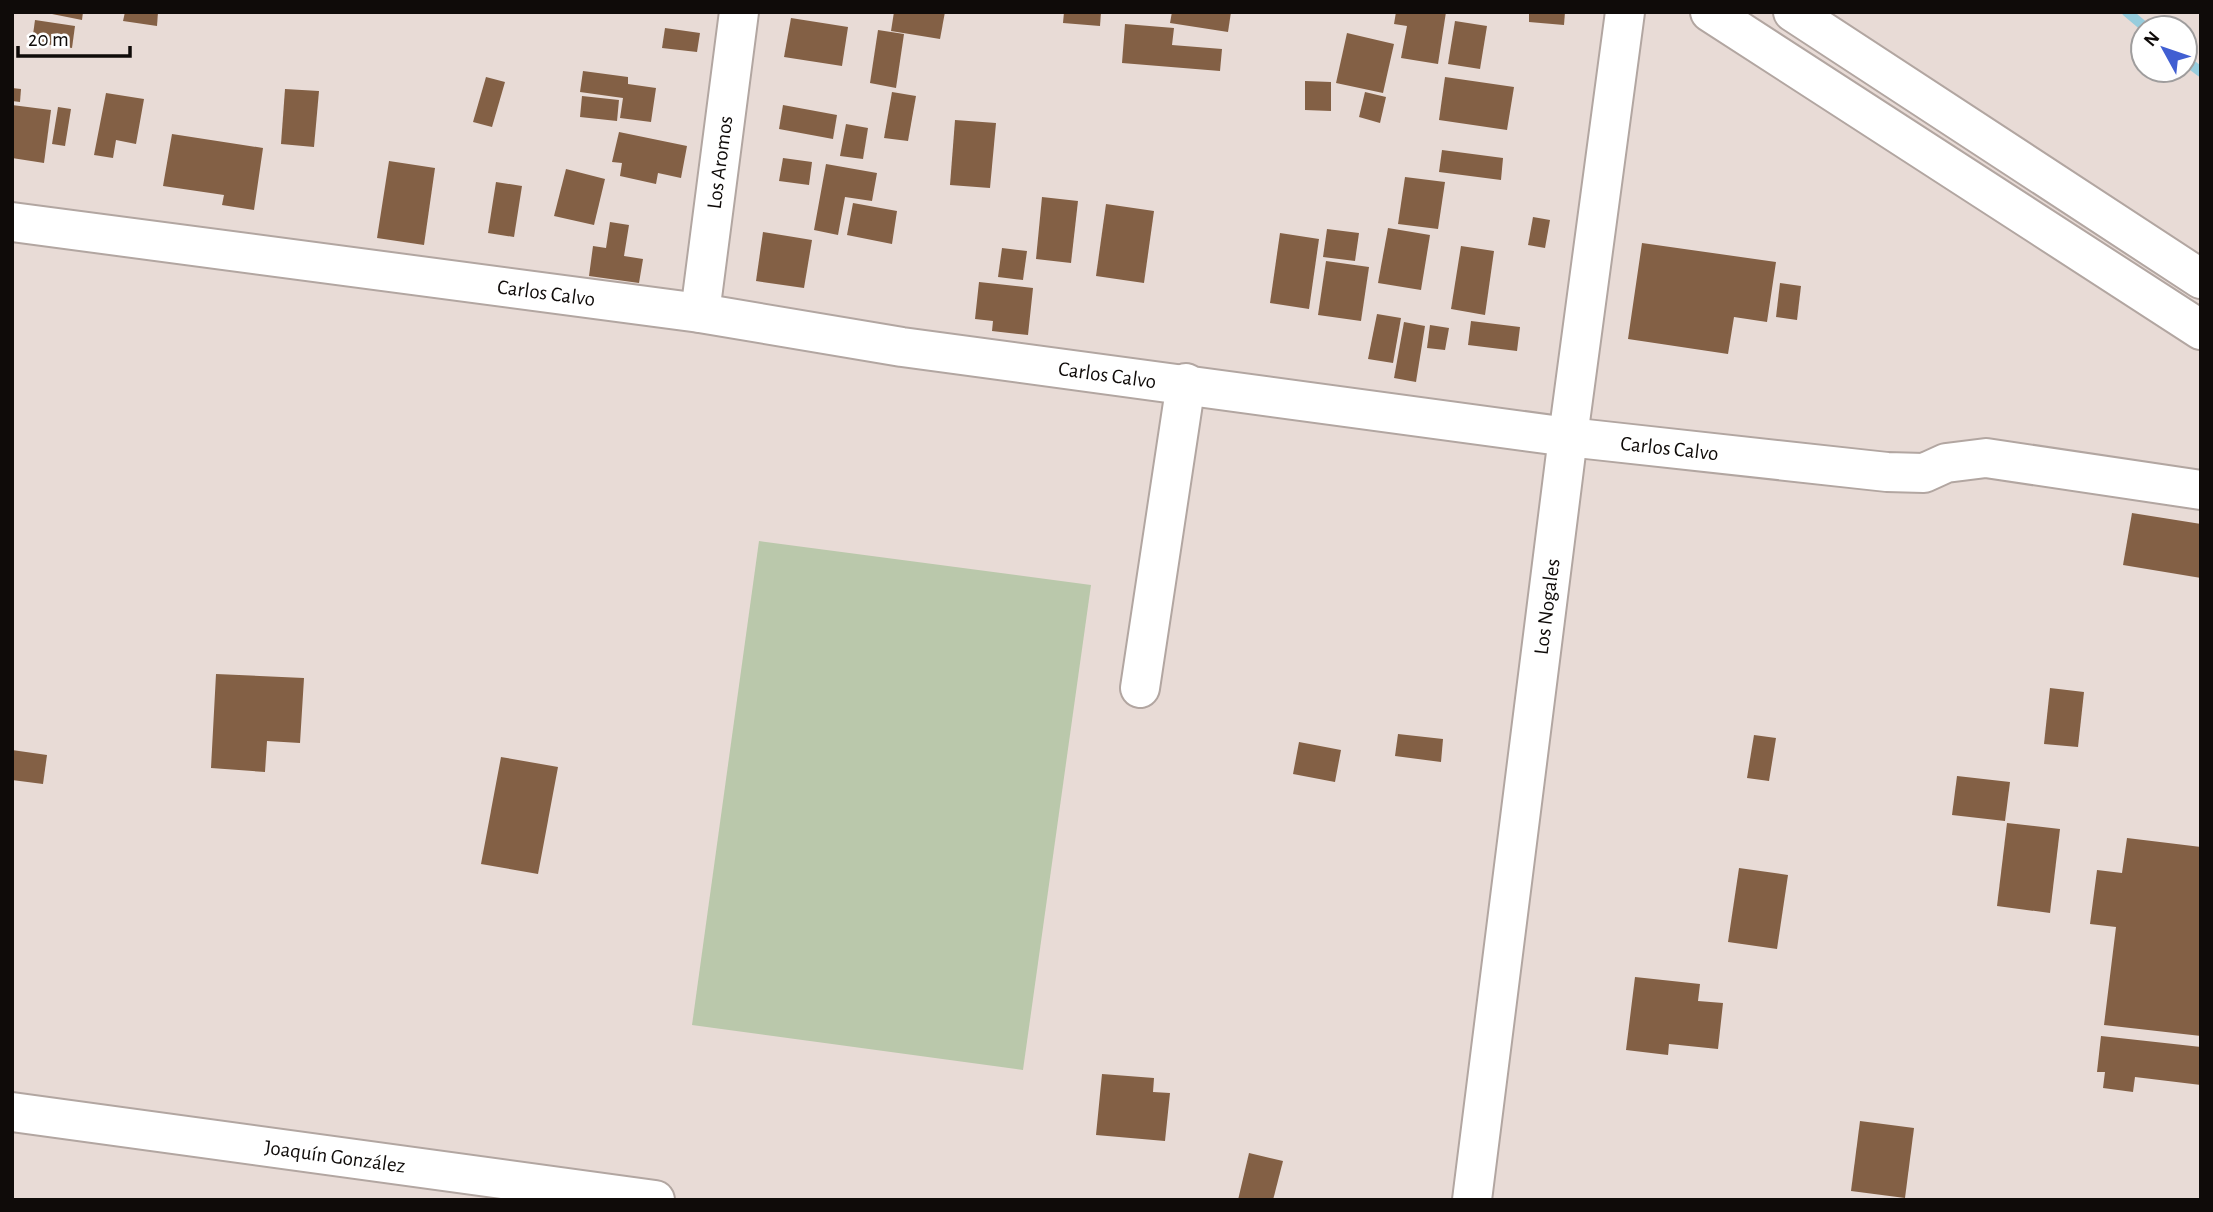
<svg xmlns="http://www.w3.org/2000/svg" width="2213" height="1212" font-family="'Alegreya Sans',sans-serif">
<rect width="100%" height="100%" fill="#e8dbd6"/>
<path fill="#bac8ab" d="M759,541L1091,585L1023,1070L692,1025Z"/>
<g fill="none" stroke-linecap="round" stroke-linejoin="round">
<g stroke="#97cddd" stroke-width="10">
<path d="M2127,12L2146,28"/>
<path d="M2185,60L2201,72"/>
</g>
</g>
<g fill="#836045">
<path d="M42,12H83L82,20Z"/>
<path d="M125,12H158L157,26L123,21Z"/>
<path d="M894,12H945L940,39L891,31Z"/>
<path d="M1064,12H1101L1100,26L1063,23Z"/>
<path d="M1172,12H1231L1228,32L1170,23Z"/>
<path d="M1396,12H1446L1438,64L1401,58L1407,26L1394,24Z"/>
<path d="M1529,12H1565L1564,25L1529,22Z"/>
<path d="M791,18L848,27L842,66L784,57Z"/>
<path d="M35,20L75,26L72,48L32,42Z"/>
<path d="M1455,21L1487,26L1480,69L1448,64Z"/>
<path d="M1125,24L1174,28L1172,45L1222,49L1220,71L1122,63Z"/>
<path d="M665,28L700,33L697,52L662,48Z"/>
<path d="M878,30L904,34L896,88L870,83Z"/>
<path d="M1347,33L1394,44L1383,93L1336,83Z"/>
<path d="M583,71L628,77V84L656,88L651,122L620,118L623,98L580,92Z"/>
<path d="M486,77L505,82L492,127L473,122Z"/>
<path d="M1445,77L1514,87L1507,130L1439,120Z"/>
<path d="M1305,81L1331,82V111L1305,110Z"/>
<path d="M12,88L21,89L20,102L12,101Z"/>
<path d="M285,89L319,91L314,147L281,144Z"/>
<path d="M892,92L916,96L908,141L884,138Z"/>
<path d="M1365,92L1386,97L1380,123L1359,117Z"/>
<path d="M106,93L144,99L136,144L116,140L113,158L94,155Z"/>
<path d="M582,96L619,100L617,121L580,117Z"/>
<path d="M12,105L51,110L44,163L12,158Z"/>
<path d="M783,105L837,115L833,139L779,129Z"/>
<path d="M58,107L71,109L65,146L52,144Z"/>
<path d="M955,120L996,123L990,188L950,185Z"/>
<path d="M846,124L868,128L863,159L840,156Z"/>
<path d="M619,132L687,146L681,178L658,173L656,184L620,176L622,163L612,162Z"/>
<path d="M172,134L263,148L254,210L222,205L224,195L163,186Z"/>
<path d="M1442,150L1503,158L1501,180L1439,172Z"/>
<path d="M783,158L812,162L809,185L779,181Z"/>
<path d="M389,161L435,168L424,245L377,238Z"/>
<path d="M826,164L877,173L872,201L845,197L838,235L814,230Z"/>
<path d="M566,169L605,179L594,225L554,216Z"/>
<path d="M1405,177L1445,182L1438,229L1398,224Z"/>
<path d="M496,182L522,186L514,237L488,233Z"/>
<path d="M1042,197L1078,201L1071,263L1036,259Z"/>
<path d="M853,203L897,211L892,244L847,235Z"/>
<path d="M1106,204L1154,211L1144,283L1096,276Z"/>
<path d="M1533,217L1550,220L1545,248L1528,245Z"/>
<path d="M610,222L629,225L624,256L643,259L639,283L589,276L593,246L606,248Z"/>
<path d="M1388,228L1430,235L1421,290L1378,283Z"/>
<path d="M1327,229L1359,233L1355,261L1323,257Z"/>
<path d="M763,232L812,240L804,288L756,281Z"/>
<path d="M1280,233L1319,239L1309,309L1270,303Z"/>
<path d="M1642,243L1776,262L1767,322L1734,317L1728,354L1628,339Z"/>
<path d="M1461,246L1494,251L1485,315L1451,309Z"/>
<path d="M1002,248L1027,251L1023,280L998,277Z"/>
<path d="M1326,261L1369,267L1361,321L1318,315Z"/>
<path d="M979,282L1033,288L1028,335L992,331L993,321L975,319Z"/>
<path d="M1780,283L1801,286L1797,320L1776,317Z"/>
<path d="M1377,314L1401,318L1393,363L1368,359Z"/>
<path d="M1471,321L1520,327L1517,351L1468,345Z"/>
<path d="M1404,322L1425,326L1416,382L1394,378Z"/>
<path d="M1430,325L1449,328L1445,350L1427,348Z"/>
<path d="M2132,513L2201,524V578L2123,565Z"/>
<path d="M216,674L304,678L300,743L267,741L265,772L211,768Z"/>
<path d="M2050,688L2084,692L2078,747L2044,744Z"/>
<path d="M1398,734L1443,739L1441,762L1395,756Z"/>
<path d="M1754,735L1776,738L1769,781L1747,778Z"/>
<path d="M1299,742L1341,750L1335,782L1293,774Z"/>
<path d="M12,750L47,755L43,784L12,780Z"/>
<path d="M501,757L558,767L538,874L481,864Z"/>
<path d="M1957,776L2010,782L2005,821L1952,815Z"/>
<path d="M2007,823L2060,829L2050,913L1997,906Z"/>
<path d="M2127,838L2201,847V1036L2104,1025L2116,927L2090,924L2097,870L2122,873Z"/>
<path d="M1739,868L1788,875L1777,949L1728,942Z"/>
<path d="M1635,977L1700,984L1698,1001L1723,1003L1718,1049L1669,1044L1668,1055L1626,1050Z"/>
<path d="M2101,1036L2201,1047V1085L2135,1077L2133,1092L2103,1088L2105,1072H2097Z"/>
<path d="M1102,1074L1154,1078L1153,1092L1170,1093L1165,1141L1096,1135Z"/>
<path d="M1860,1121L1914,1128L1905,1198L1851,1191Z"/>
<path d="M1249,1153L1283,1161L1273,1200H1238Z"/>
</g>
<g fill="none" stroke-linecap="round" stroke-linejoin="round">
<defs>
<g id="minor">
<path d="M1710,12L2201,330"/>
<path d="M1793,12L2201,279"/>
<path id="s1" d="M12,222L700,313L902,347L1568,437L1887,472L1924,473L1946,463L1986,458L2201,490"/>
<path id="s2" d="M700,313L739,12"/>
<path d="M1140,688L1186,383"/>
<path id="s3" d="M12,1112L655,1200"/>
<path id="s4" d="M1472,1200L1568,437L1625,12"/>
</g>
</defs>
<use href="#minor" stroke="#b2a6a1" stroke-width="42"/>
<use href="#minor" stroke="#fff" stroke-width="38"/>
</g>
<g text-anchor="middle" stroke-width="7" stroke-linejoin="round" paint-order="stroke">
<g font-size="21" fill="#0f0b09" stroke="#fff">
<text dy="7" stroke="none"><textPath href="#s2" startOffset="152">Los Aromos</textPath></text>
<text dy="7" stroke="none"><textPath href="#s1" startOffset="539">Carlos Calvo</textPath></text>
<text dy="7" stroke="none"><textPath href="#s1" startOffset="1106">Carlos Calvo</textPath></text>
<text dy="7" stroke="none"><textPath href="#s1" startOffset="1673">Carlos Calvo</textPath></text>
<text dy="7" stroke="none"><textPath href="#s4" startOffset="598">Los Nogales</textPath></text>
<text dy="7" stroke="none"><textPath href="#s3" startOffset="326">Joaquín González</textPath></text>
</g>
</g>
<rect width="2213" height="1212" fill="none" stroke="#0f0b09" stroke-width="28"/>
<g transform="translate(2164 49) rotate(310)"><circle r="33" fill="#ffffff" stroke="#9f9d9d" stroke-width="2"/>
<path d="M0-5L12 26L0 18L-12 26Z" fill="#415fd2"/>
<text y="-10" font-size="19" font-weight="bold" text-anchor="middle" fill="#0f0b09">N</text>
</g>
<path d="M18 46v10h112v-10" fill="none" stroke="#0f0b09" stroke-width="3.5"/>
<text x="28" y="46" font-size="21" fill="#0f0b09" stroke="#ffffff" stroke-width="5" paint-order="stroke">20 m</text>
</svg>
